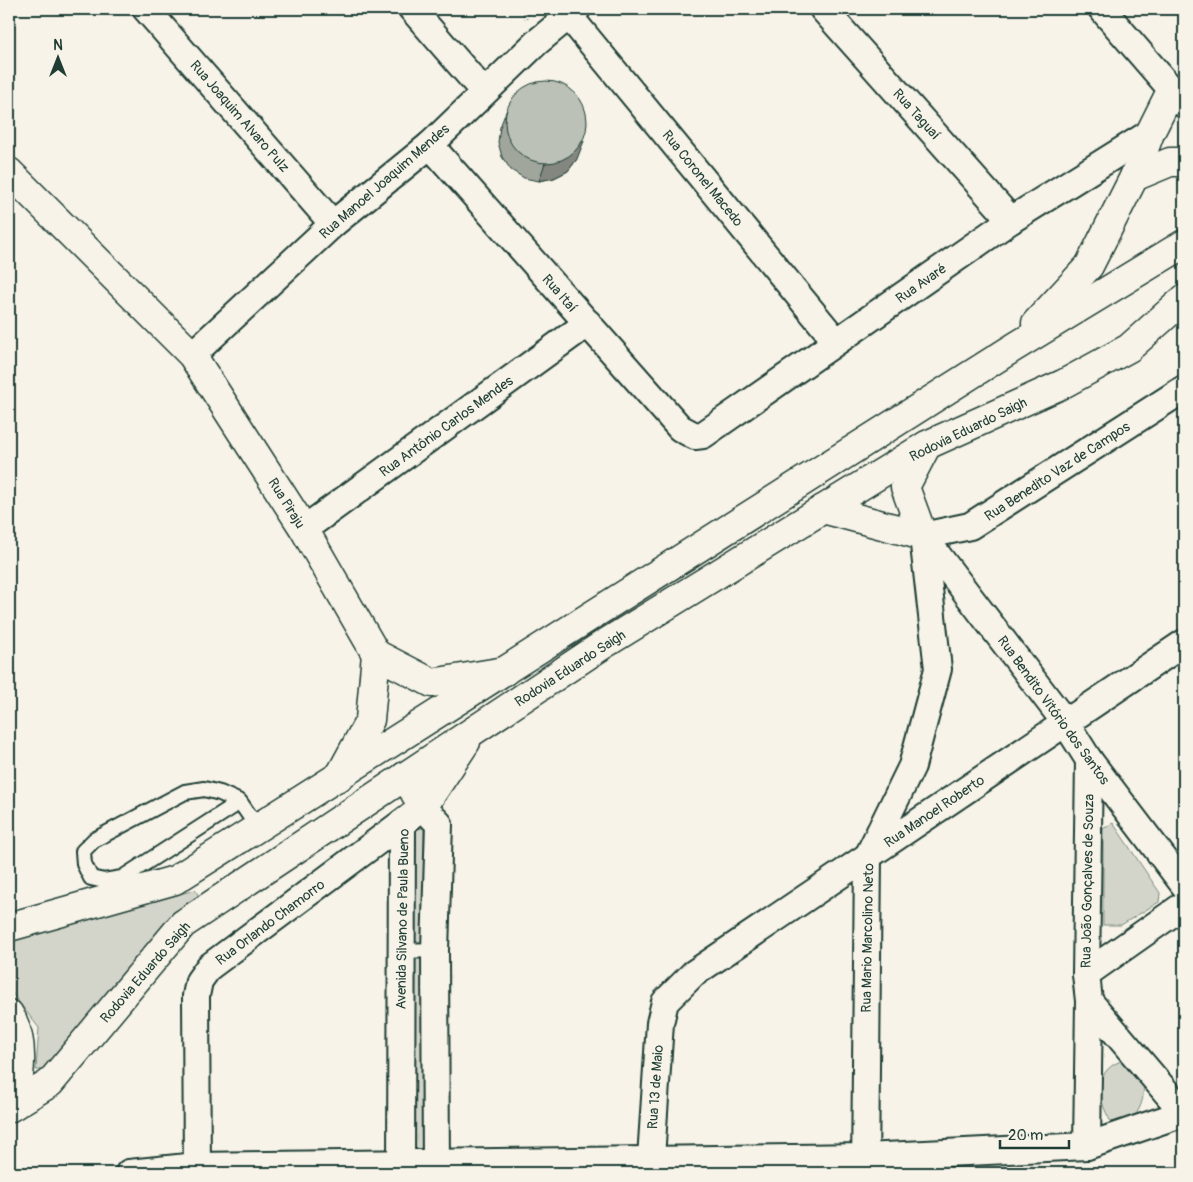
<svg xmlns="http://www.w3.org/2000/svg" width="1193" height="1182" font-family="Pangolin,sans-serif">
<rect width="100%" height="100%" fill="#f7f3e8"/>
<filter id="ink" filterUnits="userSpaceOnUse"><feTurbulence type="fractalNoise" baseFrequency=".02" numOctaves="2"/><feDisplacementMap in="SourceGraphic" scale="10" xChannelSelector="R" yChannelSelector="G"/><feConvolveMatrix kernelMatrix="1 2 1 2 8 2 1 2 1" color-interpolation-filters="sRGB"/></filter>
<g filter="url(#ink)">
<g fill="#d3d5ca" stroke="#79897f">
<path d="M1113,823L1160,893L1159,902L1121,925H1103V829Z"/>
<path d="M424,828L422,1173H413L416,829Z"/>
<path d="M195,890L199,896L73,1041L44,1070H36L39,1028L9,989V940Z"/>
<path d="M1121,1061C1153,1066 1147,1113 1127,1121C1122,1123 1115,1122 1111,1122C1098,1100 1092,1072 1121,1061Z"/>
</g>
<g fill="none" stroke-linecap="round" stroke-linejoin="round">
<defs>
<g id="service">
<path d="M240,802L122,878L104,881L91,878L84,864L83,851L94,840L185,792L204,789L220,793L240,802L258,828"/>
<path d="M400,951L435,950"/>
</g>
<g id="minor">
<path d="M146,9L333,224"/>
<path d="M412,9L484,92"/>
<path d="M823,9L1011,220"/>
<path d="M1102,9L1184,104"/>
<path d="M569,16L836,341"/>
<path d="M430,145L680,428L695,436L703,435L1011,220L1150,133"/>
<path d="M192,355L333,224L430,145L536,43L577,9"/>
<path d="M304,529L588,323"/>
<path d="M923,536L1065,722L1089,760L1184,885"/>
<path d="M923,536L970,526L1184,389"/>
<path d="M1086,974L1184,905"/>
<path d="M1089,1001L1184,1113"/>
<path d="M1087,1146L1089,1001L1086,974L1089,760"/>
<path d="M129,1173L197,1166L865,1157L1087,1146L1184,1113"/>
<path d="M197,1173L196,996L199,981L209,967L402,823"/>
<path d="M401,1173L402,823L423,807L439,824L435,950L436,1173"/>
<path d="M650,1173L660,1023L665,1002L693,974L1184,643"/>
<path d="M865,1173L868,856L912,766L938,669L923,536"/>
</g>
<g id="secondary">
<path d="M9,172L192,355L304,529L376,654"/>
<path d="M823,509L923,536L905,487L927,445"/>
<path d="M339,777L370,720L376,654L432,683L505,671"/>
</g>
<g id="trunk">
<path d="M1134,177L1170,162H1184"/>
<path d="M1036,323L1089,266L1134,177L1150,133L1172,89"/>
<path d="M405,776L423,807L466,742"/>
<path d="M9,927L175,880L1013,348L1184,244"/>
<path d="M9,1014C26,1040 20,1076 14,1105"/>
<path d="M9,1108L50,1083L183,924L601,646L927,445L1063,384L1129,348L1184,299"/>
</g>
</defs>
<use href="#service" stroke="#1f3d34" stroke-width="18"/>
<use href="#minor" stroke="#1f3d34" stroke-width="30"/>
<use href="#secondary" stroke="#1f3d34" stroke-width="31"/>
<use href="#trunk" stroke="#1f3d34" stroke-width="31"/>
<path stroke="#1f3d34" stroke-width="3" stroke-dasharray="1 4" stroke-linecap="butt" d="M522,9L526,19"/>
<use href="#service" stroke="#f7f3e8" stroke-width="14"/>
<use href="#minor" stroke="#f7f3e8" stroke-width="26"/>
<use href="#secondary" stroke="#f7f3e8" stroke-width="28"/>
<use href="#trunk" stroke="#f7f3e8" stroke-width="28"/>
</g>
<path fill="#a1a69d" stroke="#1f3d34" d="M507,109L577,159L568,171L554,178L539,181L524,178L511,170L502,157L498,142L500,127Z"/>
<path fill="#83877f" stroke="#1f3d34" d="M584,141L577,159L568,171L554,178L539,181L545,163Z"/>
<circle fill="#bbc1b6" stroke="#1f3d34" cx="546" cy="122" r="41"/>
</g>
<g text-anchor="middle" stroke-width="4" stroke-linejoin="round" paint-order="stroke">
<g font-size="14" fill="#1f3d34" stroke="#f7f3e8">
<text transform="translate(917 114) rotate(48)" y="5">Rua Taguaí</text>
<text transform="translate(240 116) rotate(49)" y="5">Rua Joaquim Alvaro Pulz</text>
<text transform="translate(703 178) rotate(51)" y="5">Rua Coronel Macedo</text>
<text transform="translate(384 181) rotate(-41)" y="5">Rua Manoel Joaquim Mendes</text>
<text transform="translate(921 283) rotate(-35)" y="5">Rua Avaré</text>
<text transform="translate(560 293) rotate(49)" y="5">Rua Itaí</text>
<text transform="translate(446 426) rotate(-36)" y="5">Rua Antônio Carlos Mendes</text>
<text transform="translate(968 429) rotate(-26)" y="5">Rodovia Eduardo Saigh</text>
<text transform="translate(1057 471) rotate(-33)" y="5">Rua Benedito Vaz de Campos</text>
<text transform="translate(287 503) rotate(58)" y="5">Rua Piraju</text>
<text transform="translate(570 668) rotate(-33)" y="5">Rodovia Eduardo Saigh</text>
<text transform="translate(1054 710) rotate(54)" y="5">Rua Bendito Vitório dos Santos</text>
<text transform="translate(934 811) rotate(-34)" y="5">Rua Manoel Roberto</text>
<text transform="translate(1087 881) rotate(-89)" y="5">Rua João Gonçalves de Souza</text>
<text transform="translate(402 919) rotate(-89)" y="5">Avenida Silvano de Paula Bueno</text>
<text transform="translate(270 922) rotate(-37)" y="5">Rua Orlando Chamorro</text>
<text transform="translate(867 938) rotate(-89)" y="5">Rua Mario Marcolino Neto</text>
<text transform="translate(145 972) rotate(-49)" y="5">Rodovia Eduardo Saigh</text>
<text transform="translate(655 1087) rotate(-86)" y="5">Rua 13 de Maio</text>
</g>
</g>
<rect width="1193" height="1182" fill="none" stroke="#f7f3e8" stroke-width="30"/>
<rect x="15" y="15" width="1163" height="1152" fill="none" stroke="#1f3d34" stroke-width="2" filter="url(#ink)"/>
<g transform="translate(58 58)" stroke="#f7f3e8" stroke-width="4" paint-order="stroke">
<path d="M0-4L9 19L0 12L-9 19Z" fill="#1f3d34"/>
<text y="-8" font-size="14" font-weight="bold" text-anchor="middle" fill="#1f3d34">N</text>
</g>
<path d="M1000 1140v8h69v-8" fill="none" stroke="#1f3d34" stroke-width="2.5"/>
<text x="1008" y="1140" font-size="15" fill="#1f3d34" stroke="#f7f3e8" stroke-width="4" paint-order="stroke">20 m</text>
</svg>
